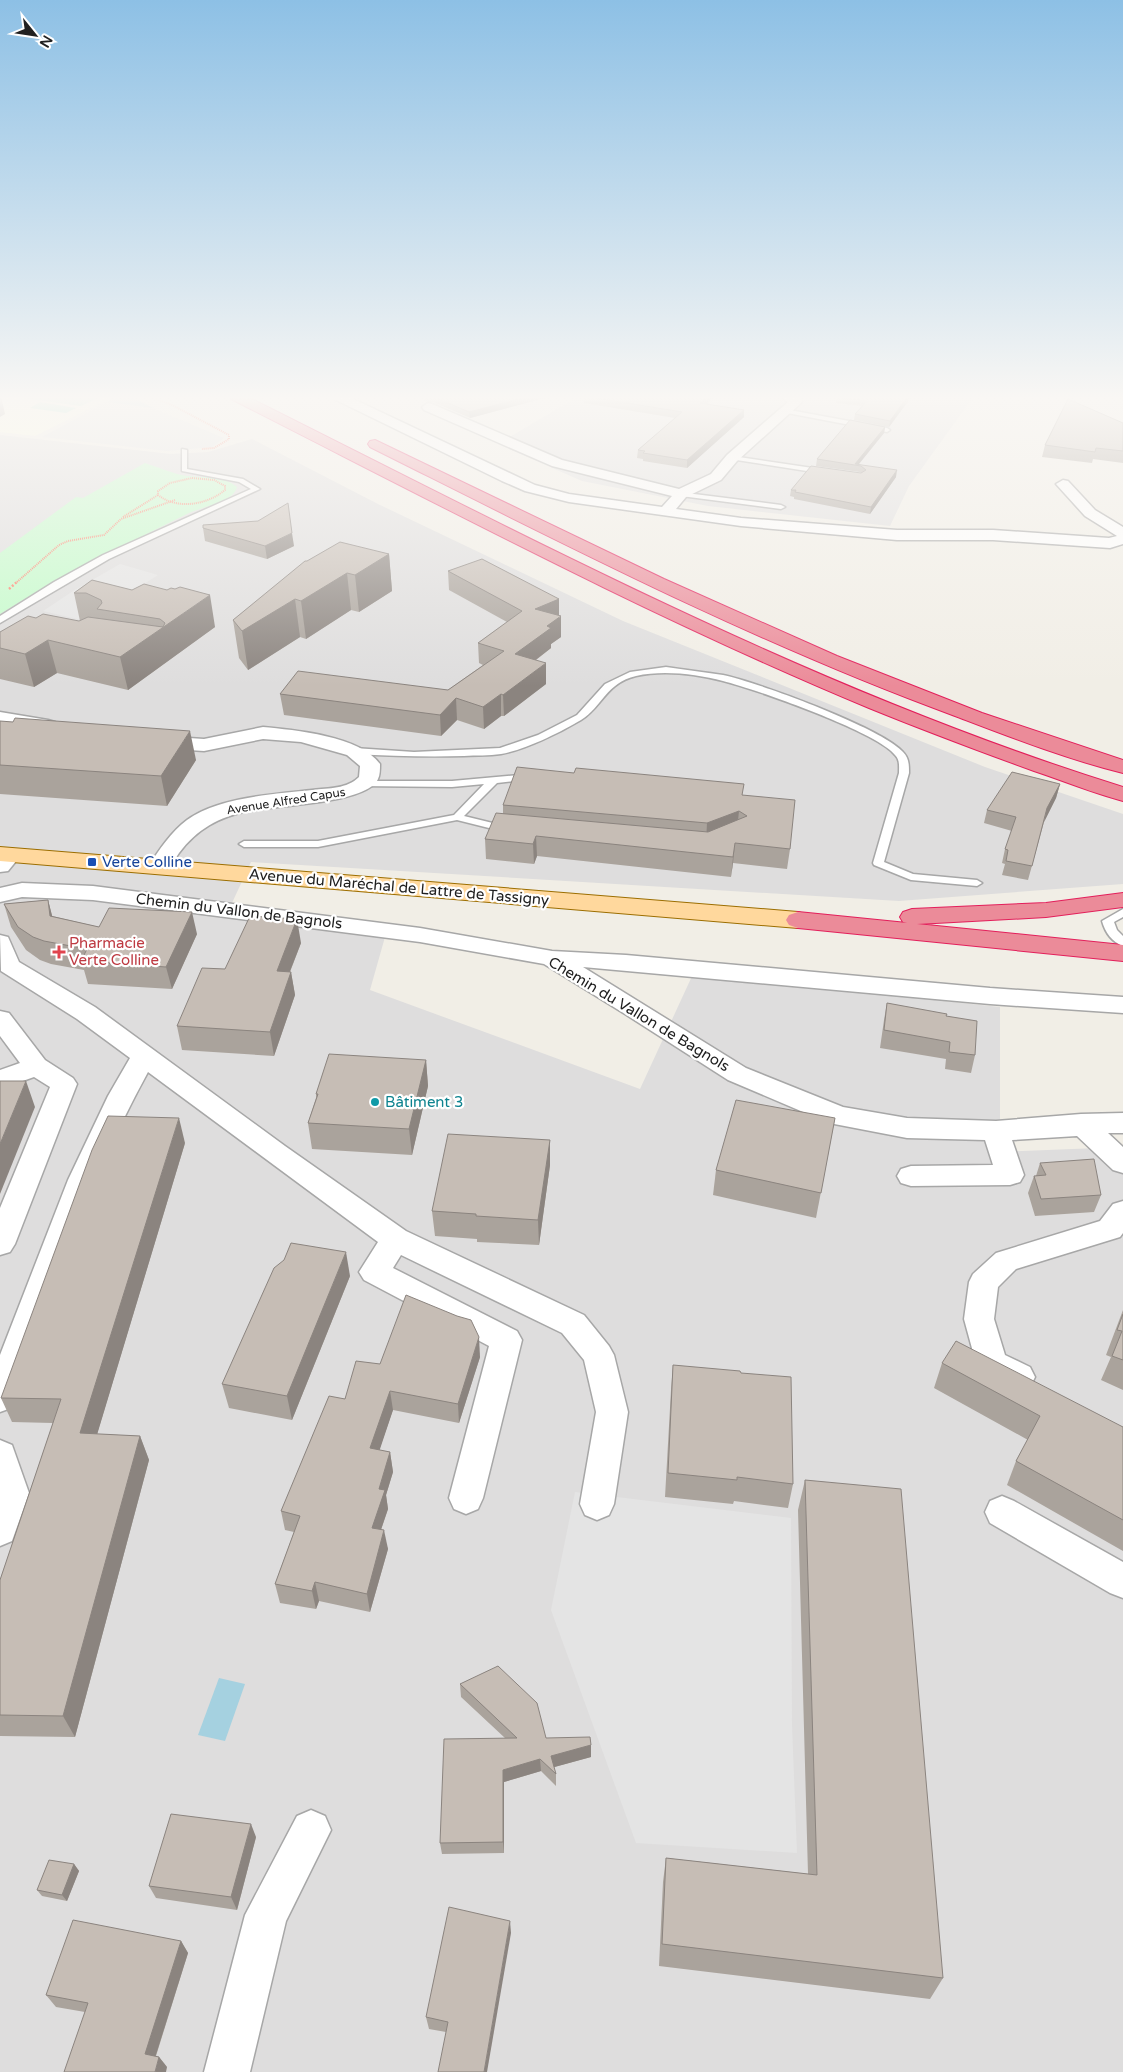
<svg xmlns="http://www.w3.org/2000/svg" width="1123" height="2072" font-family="'Varela Round',sans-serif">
<rect width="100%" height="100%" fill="#f1eee6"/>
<g fill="#dedddd">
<path d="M579,396H974L909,486L890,526L708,506L582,481L498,444Z"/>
<path d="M0,435L171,454L208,452L252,439L378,504L623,621L985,767L1123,814V884L899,901L251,862L225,918L385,937L370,990L640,1089L693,974L1000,1007V1152L1123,1147V2072H0Z"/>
</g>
<path fill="#feffe1" d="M0,396H115L35,436L0,432Z"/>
<path fill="#c2fcc9" d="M145,463C158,467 173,474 187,476C204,478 223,475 237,487C234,502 202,507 189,513C124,545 61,576 0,614V553L76,497L83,498Z"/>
<g fill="#81e3c1">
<path d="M8,396H102L81,406Z"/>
<path d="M40,402L76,408L66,413L30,408Z"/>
</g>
<g fill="#e4e4e4">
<path d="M107,402L153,408L224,438L212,447L167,451L42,437Z"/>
<path d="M120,564L158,575L86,621L43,611L73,591Z"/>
<path d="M575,1492L791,1518L792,1725L797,1853L636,1843L551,1610Z"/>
</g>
<g fill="#a5d1e0">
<path d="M120,396H131L153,408L107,402Z"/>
<path d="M219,1678L245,1684L225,1741L198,1735Z"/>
</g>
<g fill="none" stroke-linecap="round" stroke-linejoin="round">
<defs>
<g id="lane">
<path d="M784,409L887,428L890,430L887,432L782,412V410Z"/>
<path d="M182,449L187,450V469L243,479L260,489L109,559L0,623V616L54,582L103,555L251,489L239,482L182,471Z"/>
<path d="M732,456L826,470L829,472L826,474L730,459V457Z"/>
<path d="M678,492L781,505L785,507L781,509L681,496H678Z"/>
<path d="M666,667C685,670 704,672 723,675C757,682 882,728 903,752C909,758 909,765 909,773L884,862L913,874L977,880L982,883L977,886L911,880L874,865L873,863L899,773C899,766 900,760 895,755C877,732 755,689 723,681C696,674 663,670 636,676C606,683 602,707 581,720C561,732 525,750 501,754C489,756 476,755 464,756C427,757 391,756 354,754L349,751L354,748L414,752L500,748L538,735L577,715L605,684L630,672Z"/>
<path d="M530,774L534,775V779L497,783L464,816L509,827L510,829L505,832L457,820L318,847H244L239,844L244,841H318L454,815L484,784L452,787L359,786L358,784L363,781H452Z"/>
<path d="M1123,909V917L1114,922L1117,930L1123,936V946C1112,942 1105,932 1102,921Z"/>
</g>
<g id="street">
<path d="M332,396H347L535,485L569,494L662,507L672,496L552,466L424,410L422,407L428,403L432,404L562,460L679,489L711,474L727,455L788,402L779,396C787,396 797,394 802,401L800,404L737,461L721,480L686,497L676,509L741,518L897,530H993L1109,538L1117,536L1085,516L1056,484L1063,480L1068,481L1095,510L1123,527V544L1110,548L993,540H897L741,526L569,502L525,491L502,481L334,399Z"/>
<path d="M0,712L48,720L55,722L57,726L55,730L48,732L0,724Z"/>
<path d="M263,727C295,730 360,736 380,764C380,769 380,775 378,779C367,804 275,805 248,811C219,817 197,829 179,853C175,858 171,869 166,872C161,875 156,873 151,872L148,867C159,850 171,832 187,820C218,797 275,794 312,790C329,788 347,789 359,777L360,766L347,755L301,742L263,739L204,751L159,748L152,746L149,742L152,738L159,736L204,739Z"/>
<path d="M10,849L18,850L21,855L8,871L0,872V853Z"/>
<path d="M22,883L93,886L420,928L552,951L626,955L990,988L1123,997V1013L990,1004L583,967L746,1068L843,1107L907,1118L996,1121L1081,1114L1123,1113V1133H1108L1123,1147V1173L1113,1170L1077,1136L1012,1140L1024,1175L1020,1182L1010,1185L911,1186L901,1183L897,1176L901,1169L911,1166L993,1165L985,1140L907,1138L829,1123L728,1080L625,1014L544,964L420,942L93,900L22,897L0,902V888Z"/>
<path d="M0,935L8,937L19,962L95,1007L285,1146L406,1231L584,1315L609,1346L614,1355L628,1412L614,1504L609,1515L597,1520L585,1515L580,1504L596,1412L584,1360L562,1333L401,1255L393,1268L517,1331L522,1340L483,1498L478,1509L466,1514L454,1509L449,1498L489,1346L364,1280L359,1272L378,1242L148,1072C91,1175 55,1287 16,1398L11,1408L0,1412V1355L68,1180L108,1096L130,1058L77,1019L1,971Z"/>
<path d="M0,1011L9,1013L45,1060L73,1078L77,1084L15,1244L10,1252L0,1255V1208L50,1087L34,1077L0,1089V1070L20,1063L0,1036Z"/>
<path d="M1123,1201V1233L1120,1237L1016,1269L998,1287L994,1319L1005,1355L1030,1367L1035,1377L1030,1387L1019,1390L981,1372L976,1363L964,1319L969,1282L973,1274L996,1253L1100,1221L1113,1204Z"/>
<path d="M0,1440L12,1445L29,1493L12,1541L0,1546Z"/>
<path d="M1002,1496L1014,1501L1123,1562V1598L1110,1593L990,1523L985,1512L990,1501Z"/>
<path d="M311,1810L325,1816L331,1830L286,1921L250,2072H204L245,1915L297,1816Z"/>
</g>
<path id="primary" d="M0,847L798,912L807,915L810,920L807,925L798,928L0,861Z"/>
<g id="highway">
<path d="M229,396H246C532,539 817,692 1123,787V801C1093,793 1064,781 1034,771C979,751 923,730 869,708C650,617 442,506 231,399Z"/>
<path d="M375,440L664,579L837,656L982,713L1123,760V773C1066,759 1010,737 955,716C753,642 562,543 370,447L368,444L370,441Z"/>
<path d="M1123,893V907L1046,917L917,924L1123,945V961L798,928L789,925L786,920L789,915L798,912L907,923L903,922L900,917L903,912L912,909L1046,903Z"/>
</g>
</defs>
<use href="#lane" stroke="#a7a7a7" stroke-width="3"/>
<use href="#street" stroke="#a7a7a7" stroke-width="3"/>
<use href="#primary" stroke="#9c6e00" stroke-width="2"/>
<use href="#highway" stroke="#e31f5b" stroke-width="2"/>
<g stroke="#ff7e69" stroke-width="2" stroke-dasharray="1 1" stroke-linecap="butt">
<path d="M149,396L172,405L229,435V439L214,448L202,449"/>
<path d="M192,478L214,480L225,486V490C207,505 177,510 158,495V491L170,483Z"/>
<path d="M123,517L158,495"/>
<path d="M17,582L59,545L68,541L104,535L121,519L175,500"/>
</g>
<path stroke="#ff7e69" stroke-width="2.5" stroke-dasharray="2 2" stroke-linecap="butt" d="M9,589L18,581"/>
<use href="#lane" fill="#fff" fill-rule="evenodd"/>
<use href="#street" fill="#fff" fill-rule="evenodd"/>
<use href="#primary" fill="#ffd89d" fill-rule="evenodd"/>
<use href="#highway" fill="#eb8b99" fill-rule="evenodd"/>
</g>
<g fill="#aaa39c">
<path d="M424,396H545V398L470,418L433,402L424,401Z"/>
<path d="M584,396H715L707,404L744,410V417L687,468L643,461V459L637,458L638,450L675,418L584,403Z"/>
<path d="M912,396L889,427L854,420L855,414L862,406L836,403L837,397Z"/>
<path d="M1123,423V463L1093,459L1092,463L1042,457L1045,445Z"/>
<path d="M885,427L884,433L859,464L896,477L870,514L794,499V497L790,496L791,490L861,473L860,472L816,466L817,459Z"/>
<path d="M203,528L294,546L267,559L205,541Z"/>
<path d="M389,554L392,591L359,612L351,610L306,639L300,637L248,670L239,658L233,620L307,561Z"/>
<path d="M448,571L559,599V616L561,637L551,644V648L536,660L546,684L504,716H501L484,729L457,720L441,736L284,715L280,694L448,690L483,665L479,663L478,643L507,622L449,590Z"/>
<path d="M92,580L215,627L128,690L57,673L34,687L0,679V632L36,618L79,621H80L74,593Z"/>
<path d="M0,721L196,760L167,806L0,794Z"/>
<path d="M1060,784L1056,798L1044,822L1028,880L1002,875L1005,864L1002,863L1005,849L1012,831L984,823L987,810Z"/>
<path d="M743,795L790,849L787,869L733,863L731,877L537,856L534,864L486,859L485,839L503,814V805Z"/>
<path d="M48,900L52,916L99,927L197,934L172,989L88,984L84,970L51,964L40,960L26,950L11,927L4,904Z"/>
<path d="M301,943L290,972H291L295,995L274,1056L182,1050L177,1026L225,969Z"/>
<path d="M887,1003L946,1016L975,1055L971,1073L945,1069L946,1059L880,1048L884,1020Z"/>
<path d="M426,1060L428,1086L412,1155L312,1149L308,1123L316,1098V1094Z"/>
<path d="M835,1118L816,1218L713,1195L716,1170Z"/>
<path d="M550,1140V1165L539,1245L477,1242V1239L435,1236L432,1211Z"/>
<path d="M185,1143L97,1434L140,1436L149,1460L75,1737L0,1736V1580L53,1423L12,1422L1,1398Z"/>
<path d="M1040,1163L1101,1195L1094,1212L1035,1216L1028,1193L1034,1176H1036Z"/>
<path d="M350,1276L292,1420L229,1408L222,1384Z"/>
<path d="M1123,1310V1390L1101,1380L1111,1357L1106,1355Z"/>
<path d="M480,1357L459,1423L393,1410L379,1450L390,1452L393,1472L386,1495L388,1509L381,1530L388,1549L370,1612L319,1601L316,1609L280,1603L275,1584L294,1532L285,1530L281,1511L345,1399L380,1364Z"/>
<path d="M942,1363L1123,1427V1551L1007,1485L1016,1461L1028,1440L934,1388Z"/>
<path d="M673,1365L793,1484L788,1508L734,1501L733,1504L665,1497L671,1390Z"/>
<path d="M805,1480L943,1978L930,1999L659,1966L663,1882L666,1858L808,1874L798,1510Z"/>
<path d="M460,1684L546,1738L591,1745V1757L554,1767L556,1774V1786L541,1771L504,1782V1853L442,1854L440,1843L505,1738L461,1697Z"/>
<path d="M256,1837L237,1910L156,1898L149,1886Z"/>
<path d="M74,1864L79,1871L67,1901L42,1896L37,1890Z"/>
<path d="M511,1933L446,2032L429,2029L426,2017Z"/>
<path d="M181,1941L188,1953L156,2056L159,2057L167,2067L85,2012L56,2007L46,1995Z"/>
</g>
<g fill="#8b847f">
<path d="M0,396H1L5,414L0,417Z"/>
<path d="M530,396H545V398L470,418L469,412Z"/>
<path d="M708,396H715L700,410V403Z"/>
<path d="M908,396H912L889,427L890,421Z"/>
<path d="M744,410V417L687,468V460Z"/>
<path d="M885,427L884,433L858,465L855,464Z"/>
<path d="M897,470L896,477L870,514L871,507Z"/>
<path d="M292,533L294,546L267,559L265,546Z"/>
<path d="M389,554L392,591L359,612L355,575Z"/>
<path d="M347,573L351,610L306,639L301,601Z"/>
<path d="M210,595L215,627L128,690L120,657Z"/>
<path d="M295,599L300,637L248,670L242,631Z"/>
<path d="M559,599V618L561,616V637L551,644V648L516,675L515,654L535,609Z"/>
<path d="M48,640L57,673L34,687L25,654Z"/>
<path d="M546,663V684L504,716L503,695Z"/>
<path d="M501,694V716L484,729L483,707Z"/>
<path d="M456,698L457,720L441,736L440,715Z"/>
<path d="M190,731L196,760L167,806L161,776Z"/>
<path d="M1060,784L1056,798L1044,822L1047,808Z"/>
<path d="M739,811L737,830L706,842L707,823Z"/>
<path d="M536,836L537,856L534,864L533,844Z"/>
<path d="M735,843L733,863L731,877L733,857Z"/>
<path d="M48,900L54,923L50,916Z"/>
<path d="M192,912L197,934L172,989L166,967Z"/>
<path d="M297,919L301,943L281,994L277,971Z"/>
<path d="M291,972L295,995L274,1056L270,1032Z"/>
<path d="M426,1060L428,1086L412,1155L409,1129Z"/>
<path d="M26,1081L35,1107L0,1194V1144Z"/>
<path d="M179,1118L185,1143L90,1458L80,1433Z"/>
<path d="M550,1140V1165L539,1245L538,1220Z"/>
<path d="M346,1252L350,1276L292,1420L287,1396Z"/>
<path d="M479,1337L480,1357L459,1423L458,1404Z"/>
<path d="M390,1391L393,1410L374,1467L370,1448Z"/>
<path d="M140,1436L149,1460L75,1737L63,1716Z"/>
<path d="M390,1452L393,1472L386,1495L388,1509L375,1547L372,1528L379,1489Z"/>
<path d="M384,1530L388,1549L370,1612L367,1594Z"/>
<path d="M315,1582L319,1601L316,1609L312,1591Z"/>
<path d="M591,1745V1757L551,1768V1756Z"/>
<path d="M540,1759L541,1771L504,1782V1853L503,1842V1770Z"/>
<path d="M251,1824L256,1837L237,1910L231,1897Z"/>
<path d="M74,1864L79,1871L67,1901L62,1895Z"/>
<path d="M510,1921L511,1933L487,2072H484Z"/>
<path d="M181,1941L188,1953L153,2064L145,2054Z"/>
<path d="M159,2057L167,2067L166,2072H155Z"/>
</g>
<g fill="#c6bdb5" stroke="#8b847f">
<path d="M429,396H530L469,412L432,396Z"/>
<path d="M584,396H708L700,403L744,410L687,460L643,453L645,451L638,450L682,412Z"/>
<path d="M837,396H908L890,421L855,414L867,401L837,397Z"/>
<path d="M1068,399L1123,423V451L1096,448L1095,452L1045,445Z"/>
<path d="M850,420L885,427L855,464L897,470L871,507L795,492L796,490H791L811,466L861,473L866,470L861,466L817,459Z"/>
<path d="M288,503L292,533L265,546L203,528V525L258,521Z"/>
<path d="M340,542L389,554L355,575L347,573L301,601L295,599L242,631L233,620L305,561H307Z"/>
<path d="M482,559L559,599L535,609L561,616L547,626L551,628L515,654L546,663L503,695L501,694L483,707L456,698L440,715L280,694L298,671L448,690L504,651L478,643L522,611L448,571Z"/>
<path d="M92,580L132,590L144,584L167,590L171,588L175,589L180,587L210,595L120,657L48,640L25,654L0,648V632L28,616L36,618L43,614L79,621L88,617L163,627L165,623L160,619L97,609L102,603L101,600L86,593H74Z"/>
<path d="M15,718L190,731L161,776L0,765V721L13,722Z"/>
<path d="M517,767L574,773L576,768L744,784L742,795L795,800L790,849L735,843L733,857L536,836L533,844L485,839L496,813L708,832L747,816L739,811L707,823L503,805Z"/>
<path d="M1012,772L1060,784L1047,808L1032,866L1006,861L1008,850L1005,849L1016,817L987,810Z"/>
<path d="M48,900L50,916L99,927L109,908L192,912L166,967L81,961L87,949L44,941L33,937L18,927L4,904Z"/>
<path d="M250,916L297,919L277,971L291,972L270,1032L177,1026L202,968L225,969Z"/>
<path d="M887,1003L947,1014L946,1016L977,1021L975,1055L949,1052L950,1042L884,1030Z"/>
<path d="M329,1054L426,1060L409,1129L308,1123L318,1094H316Z"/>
<path d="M0,1081H26L0,1144Z"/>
<path d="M736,1100L835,1118L821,1193L716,1170Z"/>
<path d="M108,1116L179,1118L80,1433L140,1436L63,1716L0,1715V1580L61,1399L1,1398L92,1150Z"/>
<path d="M448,1134L550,1140L538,1220L476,1216V1214L432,1211Z"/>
<path d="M1094,1159L1101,1195L1041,1199L1034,1176L1046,1175L1040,1163Z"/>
<path d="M291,1243L346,1252L287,1396L222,1384L274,1268L284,1260Z"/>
<path d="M406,1295L457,1316L471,1320L479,1337L458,1404L390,1391L370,1448L390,1452L379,1489L385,1490L372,1528L384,1530L367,1594L315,1582L312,1591L275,1584L300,1516L281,1511L329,1396L345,1399L356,1361L380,1364Z"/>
<path d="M1123,1314V1360L1112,1356L1122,1331L1117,1330Z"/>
<path d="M956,1341L1123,1427V1520L1016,1461L1040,1416L942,1363Z"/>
<path d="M673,1365L740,1371L741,1373L791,1377L793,1484L737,1477V1480L668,1473Z"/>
<path d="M805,1480L901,1489L943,1978L662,1944L666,1858L817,1875Z"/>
<path d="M498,1666L537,1703L546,1738L590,1737L591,1745L551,1756L556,1774L540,1759L503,1770V1842L440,1843L444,1739L517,1738L460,1684Z"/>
<path d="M171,1814L251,1824L231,1897L149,1886Z"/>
<path d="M49,1860L74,1864L62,1895L37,1890Z"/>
<path d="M449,1907L510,1921L484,2072H438L448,2022L426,2017Z"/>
<path d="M73,1920L181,1941L145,2054L159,2057L155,2072H64L88,2003L46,1995Z"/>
</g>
<linearGradient id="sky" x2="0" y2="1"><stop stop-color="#8dc0e5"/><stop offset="0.58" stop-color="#f9f7f4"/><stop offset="1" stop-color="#f9f7f4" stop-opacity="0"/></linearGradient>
<rect width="1123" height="686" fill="url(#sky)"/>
<rect fill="#1a4fb4" stroke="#fff" stroke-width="2" x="87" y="857" width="10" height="10" rx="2.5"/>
<path fill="#e0444e" stroke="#fff" stroke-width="2" d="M56.5 944.5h5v5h5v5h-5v5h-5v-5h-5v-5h5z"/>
<circle fill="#0f9aa8" stroke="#fff" stroke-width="2" cx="375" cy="1102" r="5"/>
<g text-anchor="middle" stroke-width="4.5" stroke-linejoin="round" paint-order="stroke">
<g font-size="12" fill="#202020" stroke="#fff">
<text transform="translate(286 801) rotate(-9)" y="4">Avenue Alfred Capus</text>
</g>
<g font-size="15" fill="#164399" stroke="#fff" text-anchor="start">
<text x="102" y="867">Verte Colline</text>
</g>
<g font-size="15" fill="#202020" stroke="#fff">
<text transform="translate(399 887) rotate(5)" y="5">Avenue du Maréchal de Lattre de Tassigny</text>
<text transform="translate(239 911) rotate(7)" y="5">Chemin du Vallon de Bagnols</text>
<text transform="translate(639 1014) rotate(31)" y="5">Chemin du Vallon de Bagnols</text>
</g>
<g font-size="15" fill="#be3a42" stroke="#fff" text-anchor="start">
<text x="69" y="948">Pharmacie<tspan x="69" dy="17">Verte Colline</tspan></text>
</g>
<g font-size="15" fill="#0d838f" stroke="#fff" text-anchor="start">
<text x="385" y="1107">Bâtiment 3</text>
</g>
</g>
<g transform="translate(35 35) rotate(120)" stroke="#ffffff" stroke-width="4" paint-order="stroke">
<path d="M0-4L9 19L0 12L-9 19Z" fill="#202020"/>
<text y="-8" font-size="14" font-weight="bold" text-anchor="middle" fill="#202020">N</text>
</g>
</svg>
